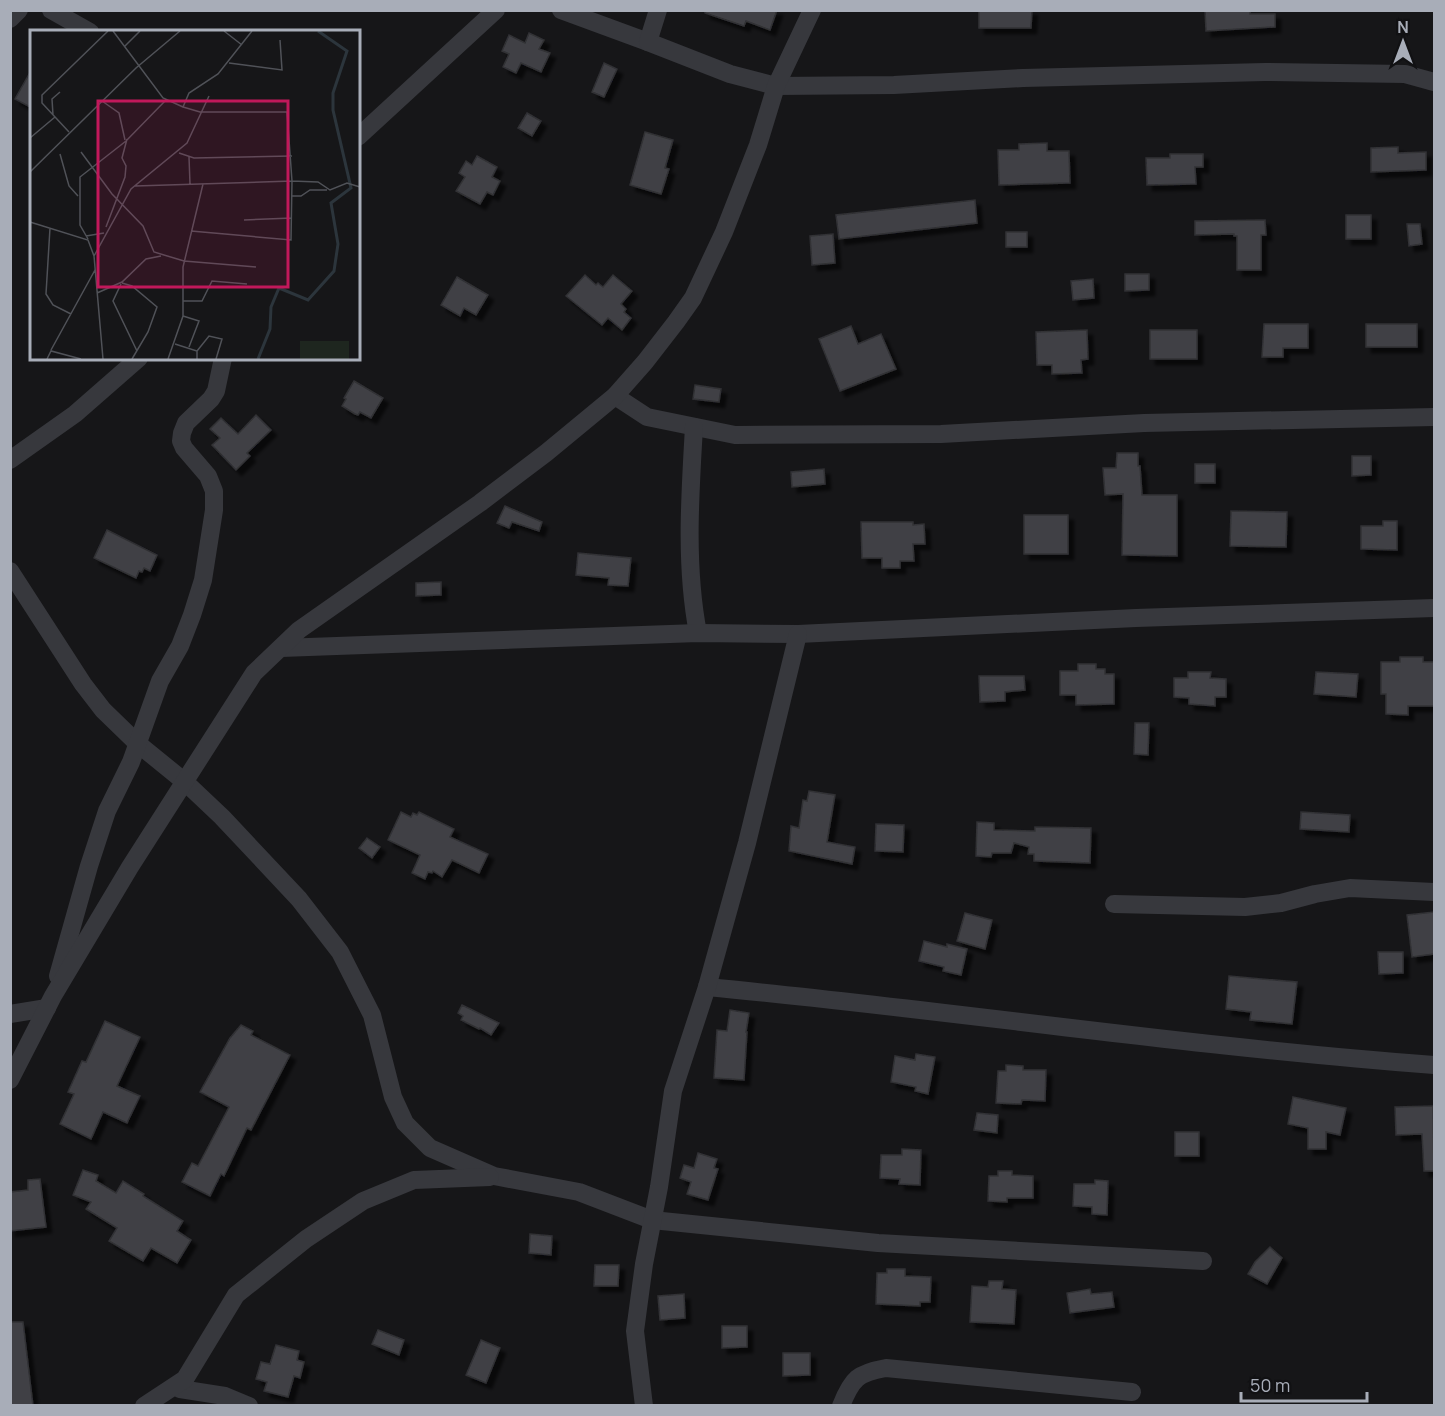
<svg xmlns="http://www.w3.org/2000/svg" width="1445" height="1416" font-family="Manrope,sans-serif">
<defs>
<filter id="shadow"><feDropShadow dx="5.5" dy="5.5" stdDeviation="1.5" flood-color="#0009"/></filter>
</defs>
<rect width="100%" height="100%" fill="#161618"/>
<g fill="#404145" stroke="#303034" stroke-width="1.5" filter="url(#shadow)">
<path d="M705,10H777L770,30L746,21L744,26L705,13Z"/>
<path d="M979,10H1032L1031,28H979Z"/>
<path d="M1205,10H1250V14H1275V27L1206,31Z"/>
<path d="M529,33L544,40L539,49L550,53L541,72L521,63L516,73L503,67L509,54L502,51L509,35L525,43Z"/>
<path d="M604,63L617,69L604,97L592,92Z"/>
<path d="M32,69V108L15,99Z"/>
<path d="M527,113L541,121L532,136L518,128Z"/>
<path d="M645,132L673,140L665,168L669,169L661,194L630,185Z"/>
<path d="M1047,143V151H1069L1070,183L999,185L998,150H1019V144Z"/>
<path d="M1398,147V153L1426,152V170L1371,172V148Z"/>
<path d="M1170,154H1203V167H1195L1196,184L1147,185L1146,158H1170Z"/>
<path d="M477,156L497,167L492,177L500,181L493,195L487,192L480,204L456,191L465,177L459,173L466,161L472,165Z"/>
<path d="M975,200L977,223L839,239L836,215Z"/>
<rect x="1346" y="215" width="25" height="24"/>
<path d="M1265,220L1266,235H1261V270H1237V236H1234V234L1195,235V221Z"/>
<path d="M1407,224H1420L1422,244L1409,246Z"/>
<rect x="1006" y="232" width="21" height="15"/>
<path d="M833,234L835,263L812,265L810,236Z"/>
<path d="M1125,274H1149V290L1125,291Z"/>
<path d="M585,275L596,285L598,283L603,287L613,275L632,291L621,304L626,309L624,312L631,318L622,330L608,318L602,325L566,296Z"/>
<path d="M457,277L488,295L476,315L464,308L460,316L441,305Z"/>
<path d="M1093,279L1094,298L1073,300L1071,281Z"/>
<path d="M1264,324H1308V348H1283V357H1262Z"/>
<rect x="1366" y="324" width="51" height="23"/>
<path d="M851,326L858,344L881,334L896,369L840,391L819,339Z"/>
<path d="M1087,330L1088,359L1081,360L1082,373L1052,374V365H1037L1036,332Z"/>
<rect x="1150" y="330" width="47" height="29"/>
<path d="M354,381L383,398L371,418L360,412L358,415L355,414L342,406L346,399L344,398Z"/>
<path d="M695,385L721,389L719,402L693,399Z"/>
<path d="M256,415L271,430L247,453L250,456L236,470L212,445L220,438L210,429L221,418L238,434Z"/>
<path d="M1117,453H1138V466H1140L1142,495H1177V556L1122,555L1123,494L1105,495L1103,468H1116Z"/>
<path d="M1352,456H1371V475L1352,476Z"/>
<rect x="1195" y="464" width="20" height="19"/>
<path d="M824,469L825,484L792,487L791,472Z"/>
<path d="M505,506L542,522L539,531L512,522L509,528L497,523Z"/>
<path d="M1231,511L1287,512L1286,547L1230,546Z"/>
<rect x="1024" y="515" width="44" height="39"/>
<path d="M1383,521H1397V550L1361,549V526H1383Z"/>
<path d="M861,522H913V525L924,524L925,544H913L914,561H900V568H882V558H862Z"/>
<path d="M107,530L157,555L150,571L144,568L142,572L139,571L136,578L94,558Z"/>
<path d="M578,553L631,558L628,586L608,585L609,578L576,575Z"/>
<path d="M441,582V595L416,596V583Z"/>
<path d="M1400,657H1423V662H1434V706H1408V715L1386,714V694H1381V662H1400Z"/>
<path d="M1078,664H1096V669H1105V674H1114V704L1076,705V695H1060V671H1078Z"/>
<path d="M1188,672H1211L1210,678L1226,679V697H1215V706L1189,704V698L1174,697V678H1188Z"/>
<path d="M1316,672L1358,674L1356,697L1314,694Z"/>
<path d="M979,676H1024L1025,690L1005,692V701L980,702Z"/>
<path d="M1135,723H1149L1148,755L1134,754Z"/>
<path d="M809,791L835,795L827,842L855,847L852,864L789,851L791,826L799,828L803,800L807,801Z"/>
<path d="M401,812L411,817L413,813L417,815L419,812L454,829L450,837L488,854L479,873L452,860L442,877L433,871L432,873L428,872L425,879L412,873L420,855L388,840Z"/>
<path d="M1301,812L1350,815L1349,832L1300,829Z"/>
<path d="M977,822L994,823V830L1035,831V827L1091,828L1090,863L1034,861V854H1028L1029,847L1014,843L1011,853H992L991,857L976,856Z"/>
<path d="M876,824L904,825L903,852L875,851Z"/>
<path d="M367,838L380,847L372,858L359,848Z"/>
<path d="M1434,912V954L1412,957L1407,915Z"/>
<path d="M965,913L992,920L985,949L957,941Z"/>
<path d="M924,941L947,947V944L967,949L961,975L943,971L944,967L919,961Z"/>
<path d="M1378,952H1403V973L1379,974Z"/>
<path d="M1229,976L1297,982L1292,1024L1250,1020L1251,1012L1226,1009Z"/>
<path d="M462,1005L499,1023L491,1035L480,1028L479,1029L461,1020L463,1016L458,1013Z"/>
<path d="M730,1010L749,1013L746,1032H747L744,1080L714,1078L717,1030L727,1031Z"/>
<path d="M105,1021L140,1037L117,1086L140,1096L127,1123L103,1112L91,1139L60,1124L74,1094L68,1092L82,1061L86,1062Z"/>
<path d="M241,1025L253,1031L251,1035L290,1055L251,1130L247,1128L224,1176L221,1174L210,1196L182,1182L192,1163L198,1166L229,1107L200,1092L230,1038Z"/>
<path d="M916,1054L935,1057L928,1094L915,1091L916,1087L891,1082L895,1056L915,1060Z"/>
<path d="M1006,1065L1023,1066V1070H1046L1045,1101L1022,1100L1021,1104L996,1103L998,1071H1006Z"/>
<path d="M1293,1097L1346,1108L1340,1135L1326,1132V1149H1308V1128L1288,1124Z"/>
<path d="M1433,1106L1434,1171H1424L1422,1134L1396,1135L1395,1107Z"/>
<path d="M977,1113L998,1115L997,1133L974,1130Z"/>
<rect x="1175" y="1132" width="24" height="24"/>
<path d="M902,1149L921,1150L920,1185L899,1184L900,1179L880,1178L881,1155H902Z"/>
<path d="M698,1153L717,1159L714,1168L718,1169L708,1200L687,1194L691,1182L680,1178L684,1165L694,1168Z"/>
<path d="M83,1170L98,1175L96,1181L116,1193L123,1181L144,1194L143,1196L183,1221L177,1231L191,1240L177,1263L151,1248L143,1261L109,1241L117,1228L86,1209L91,1202L73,1195Z"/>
<path d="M998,1171H1012V1175L1033,1176V1198H1007V1202L988,1201L989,1176H998Z"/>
<path d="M40,1179L46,1227L10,1231V1192L28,1190V1180Z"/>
<path d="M1095,1180L1108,1181L1107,1215L1092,1214V1207L1073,1206L1074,1184H1095Z"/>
<path d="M530,1234L552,1236L551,1255L529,1253Z"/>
<path d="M1270,1247L1282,1258L1267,1284L1248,1274L1255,1262Z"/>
<path d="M595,1265H619L618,1286H594Z"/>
<path d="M887,1269H905V1276L931,1277L930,1302H920V1306L876,1304L877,1273H887Z"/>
<path d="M989,1281H1003L1002,1289L1016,1290L1014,1324L970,1322L972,1286L988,1287Z"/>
<path d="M1090,1289L1091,1294L1112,1292L1114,1307L1070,1313L1067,1293Z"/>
<path d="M684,1294L685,1318L660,1320L658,1296Z"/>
<path d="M10,1322H23L33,1406H10Z"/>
<path d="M722,1326H747V1347L722,1348Z"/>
<path d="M378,1330L404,1340L399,1355L372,1344Z"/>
<path d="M481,1340L500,1348L486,1383L466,1375Z"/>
<path d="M276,1345L299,1351L297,1360L304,1362L300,1378L294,1376L288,1397L264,1391L267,1382L256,1379L261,1362L270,1364Z"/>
<path d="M783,1353H810V1375L783,1376Z"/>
</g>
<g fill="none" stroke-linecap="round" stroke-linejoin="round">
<g stroke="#37383d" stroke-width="18">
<path d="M51,10L90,32"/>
<path d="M561,10L648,42"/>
<path d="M658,10L648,42L730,74L776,86L894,85L1023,78L1265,72L1405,74L1434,82"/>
<path d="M10,19L19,10"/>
<path d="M358,137L496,10"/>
<path d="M615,396L647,417L735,435L941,434L1144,423L1434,417"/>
<path d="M694,427C690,495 685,566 698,633"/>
<path d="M10,460L75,414L139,358"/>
<path d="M10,571L83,684L103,710L137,743L185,782L222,817L299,899L340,952L372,1015L393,1097L405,1123L430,1148L494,1176L579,1192L652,1220L878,1243L1203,1261"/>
<path d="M281,648L698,633L798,634L1136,618L1434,608"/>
<path d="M1114,904L1245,907L1281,903L1315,894L1350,888L1434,892"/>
<path d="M58,976L89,866L107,811L131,762L160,681L180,646L192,615L203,580L214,510V491L208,476L184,448L181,441L182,433L186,423L211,399L216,391L223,358"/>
<path d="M707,987C950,1010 1191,1047 1434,1065"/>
<path d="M10,1014L47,1008"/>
<path d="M10,1080L53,996L130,867L254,673L299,630L480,503L546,453L615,396L645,362L676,322L693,298L724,232L758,145L776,86L812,10"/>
<path d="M180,1389L225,1396L249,1406"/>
<path d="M144,1406L185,1379L236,1295L306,1239L363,1201L414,1180L490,1177"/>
<path d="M644,1406L635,1331L644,1264L659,1187L673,1091L707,987L747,843L798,634"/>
<path d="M841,1406C852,1378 858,1373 886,1368L1132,1392"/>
</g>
</g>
<g transform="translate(30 30)">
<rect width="330" height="330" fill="#161618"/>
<path d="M270,311H319V329H270Z" fill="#1e261f"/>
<path fill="none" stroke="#2c353c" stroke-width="3" d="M228,329L240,299L241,277L249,258L278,270L304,241L308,214L301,173L321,158L303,80V63L317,21L288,1"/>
<path fill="none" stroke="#505258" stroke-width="1.5" d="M83,1L133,68L153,77M194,1L212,15M95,16L110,1M199,33L252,40L250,10M72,71L89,83L95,110M23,85L22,69L30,62M39,102L12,73V65L78,1M0,108L25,87M51,122L82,164L113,196L124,222L154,231L226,237M149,123L164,128L262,126M30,124L39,156L48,166M159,127L160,154M0,142L106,38L150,1M105,156L262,151L257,82H170L153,77L159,63L188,44L222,1M262,166H271L280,160H297M214,190L262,188M0,192L58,210L64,226L73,329M76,197L95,147L96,136L92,128L97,109M20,198L16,264L23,275L41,284M161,201L261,210L262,151L288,152L300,160L317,153L330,157M56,206L74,203M58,209L50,195V147L96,111L136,70M64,226L101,159L157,113L179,66M92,253L102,256L127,277L118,302L102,329M91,254L83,271L107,321M67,263L92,252L116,229L131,226M153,271H172L182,251L217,254M153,286L169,291L159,317M145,314L167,321V329M21,320L65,240M167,321L179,306L192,309L186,329M17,329L21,321L51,329M138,329L153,286V237L173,154"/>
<path fill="#c2185b" fill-opacity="0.15" stroke="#c2185b" stroke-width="3" d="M68,71H258V257H68Z"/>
<rect width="330" height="330" fill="none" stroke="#a8adb8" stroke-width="3"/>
</g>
<rect width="1445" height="1416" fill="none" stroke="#a8adb8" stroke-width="24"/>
<g transform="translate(1403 42)" stroke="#111113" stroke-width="4.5" paint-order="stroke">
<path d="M0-4.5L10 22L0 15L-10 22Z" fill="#a8adb8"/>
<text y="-9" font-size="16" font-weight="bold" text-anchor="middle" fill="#a8adb8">N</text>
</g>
<path d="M1241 1392v9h126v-9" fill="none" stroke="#a8adb8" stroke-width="3"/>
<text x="1250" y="1392" font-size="18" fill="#a8adb8" stroke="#111113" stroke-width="4.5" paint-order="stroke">50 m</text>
</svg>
